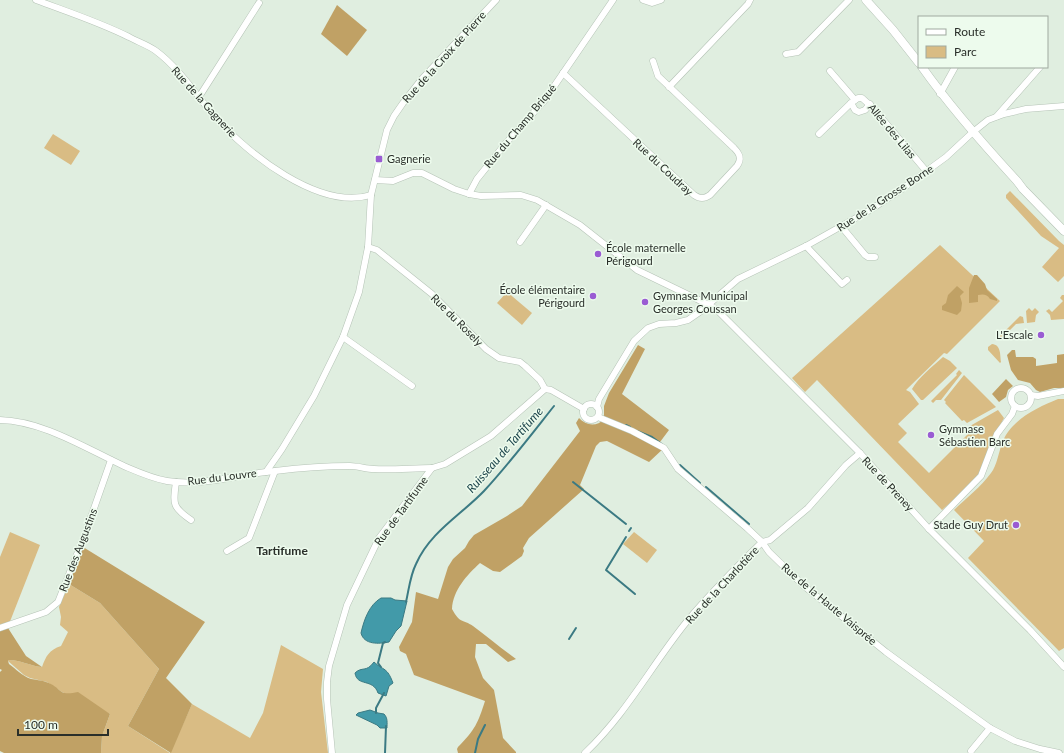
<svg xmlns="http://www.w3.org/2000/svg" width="1064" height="753" font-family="Lato,sans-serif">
<rect width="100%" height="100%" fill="#e0eee0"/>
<g fill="#d9bc84">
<path d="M53,134L80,151L71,165L44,148Z"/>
<path d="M1010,191L1059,241L1064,245V276L1058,282L1042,267L1059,248L1041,236L1006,198V195Z"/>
<path d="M940,245L1000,301L947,354L944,353L906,390L910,392L919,404L898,424L907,433L898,442L929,473L973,429L970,426L998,410L1004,418L993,438L982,471L969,486L942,510L817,380L805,392L792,378Z"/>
<path d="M507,292L532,313L522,325L497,303Z"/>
<path d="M1062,295H1064V319L1051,320L1050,315L1046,311L1049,309L1052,312L1063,301L1060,298Z"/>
<path d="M1029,308L1032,311L1035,308L1039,312L1036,315L1035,322L1027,323L1026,311Z"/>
<path d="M1020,316L1023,317L1024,323L1016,324L1002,338H1000V336Z"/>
<path d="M992,344C1001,345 1000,354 1001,362L1000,363L988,350V347Z"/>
<path d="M943,357L950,361L957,368L923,400H921L912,389C919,377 932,367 943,357Z"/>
<path d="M959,370L962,373L941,400H936L933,403L931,401L957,375L956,374Z"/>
<path d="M964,375L996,407L967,423L964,420L962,421L945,403L946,402L944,400Z"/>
<path d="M1058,399H1064V648L1059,651L968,558L984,541L954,510C966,498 981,487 991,473C997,466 999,450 1003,441C1011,420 1038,407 1058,399Z"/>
<path d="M10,532L40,545L9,624L0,626V557Z"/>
<path d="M634,532L657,550L647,563L623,544Z"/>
<path d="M69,584L100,603L159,669L128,726L170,753L192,704L250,738L263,713L281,645L323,669L321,692L328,753H101L102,736L110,714L62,692L47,682L30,678L24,675L8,661L9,660C21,660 30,666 42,667C46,656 49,650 61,646L68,632L60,625L61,617L59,607Z"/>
</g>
<g fill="#c0a165">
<path d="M337,5L367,30L347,56L321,34Z"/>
<path d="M974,275H977L985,284L987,290L997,299V301L990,299C987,294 983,294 978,295V302L969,303V288Z"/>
<path d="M957,286L964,292L960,296L962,303L961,311L957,315L942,310V306L946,303L948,295Z"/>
<path d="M638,345L645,349L622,394L669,430L660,442L664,448L649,462L607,441L600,442L596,446L580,485L584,489L529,538L523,548L524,551L522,556L500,572L493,571L480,563C467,575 453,590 452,609C460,624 463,619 473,626C488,637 502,649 516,659L508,662L486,644H476L475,657L483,678L494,690L503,738L516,752V753H458L457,749L458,747C475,730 478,723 485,701L414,675L406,654L400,651L399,647L412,622L416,592L438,599L448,567L453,559L465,548L469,541L474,535L507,516L522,506L580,431L576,423L579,418C586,426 597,427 604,419V406L609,393Z"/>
<path d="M1012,350H1015L1016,357H1033L1036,359V366L1057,363V355L1064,354V388H1054L1040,392L1036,390L1030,383L1018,380L1011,370L1007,355Z"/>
<path d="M1006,379L1013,386L1008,390L1006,397L999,402L992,394Z"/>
<path d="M83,547L205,622L166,678L192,704L171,753L128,726L159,669L100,603L69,584Z"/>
<path d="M8,628L26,656L42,667C30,666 21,660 9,660L8,661L9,664C16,669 22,676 31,679C36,680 41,680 46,682C62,687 57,697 78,692L110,714L102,736L101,753H4L0,751V672L2,670L0,669V631Z"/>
</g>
<g fill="#429aa9" stroke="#3b7a83">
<path d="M381,598H391L395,600L407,601L401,626L396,631L389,642C379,644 364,645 361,633C364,620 369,605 381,598Z"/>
<path d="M374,662C384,671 387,667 393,683L389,686L386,696L378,693C373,678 357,687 355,673C362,666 366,673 374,662Z"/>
<path d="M370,710L378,713L384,714C388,718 387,723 387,728H380L377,725L356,715L358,713Z"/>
</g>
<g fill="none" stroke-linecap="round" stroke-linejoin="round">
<g stroke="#3b7a83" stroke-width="2">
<path d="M626,425L630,427"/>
<path d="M637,431L652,437L663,445"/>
<path d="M680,465L700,483"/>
<path d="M573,482L626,524"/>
<path d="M706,487L749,524"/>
<path d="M629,531L631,528"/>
<path d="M626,537L606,570L635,594"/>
<path d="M406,602C409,589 410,576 416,564C430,532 461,515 484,491C509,464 531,435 554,406"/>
<path d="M569,639L576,628"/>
<path d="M381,667L378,663L383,643L385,642"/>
<path d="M376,713V708L384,693"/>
<path d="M385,753L386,726"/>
<path d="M475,753L478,739L485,725"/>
</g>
<defs>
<g id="minor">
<path d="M36,0C68,12 99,22 129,37C138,42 148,45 156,51C179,68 197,96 215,117C247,153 319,211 371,195"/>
<path d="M643,0L652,3L661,0"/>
<path d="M786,54L798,52L849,0"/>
<path d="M830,71L855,100"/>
<path d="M563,73L694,195C700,199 704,199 710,195L737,166C742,159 740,154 734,148L658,76L653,61"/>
<path d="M669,87L748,4L750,0"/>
<path d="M940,94L955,67"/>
<path d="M199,97L259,3"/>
<path d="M851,103L855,110L859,112L865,110L870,104"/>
<path d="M997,116L1040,67"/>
<path d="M819,134L851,103L858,98H862L873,108L927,172"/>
<path d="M375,180L393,181L413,173H422L454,189L469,194L481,196L521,195L537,200L580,225L637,270L701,301L716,309L860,453L929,529L1030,630L1064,667"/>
<path d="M469,194L477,179L506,143L544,101L613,0"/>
<path d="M841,226L865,255L868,257H875"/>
<path d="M520,242L546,205"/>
<path d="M806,246L842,284L847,280"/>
<path d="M368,247L377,250L432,294L486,349L499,358L520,362L525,366L540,380L545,389"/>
<path d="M343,337L412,386"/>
<circle cx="1021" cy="398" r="10"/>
<path d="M1031,395L1038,396L1064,391"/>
<circle cx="591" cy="412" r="8"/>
<path d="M597,407L599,399L634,341L648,328L659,324L676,323L688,320L701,311L738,279L806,246L870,210L902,189L946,157L973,132L988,120L1004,114L1026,109L1064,106"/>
<path d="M598,417L632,431L664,448L678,469L747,528L762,542L769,552L804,586L886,652L965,710L990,728L1015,741L1040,749L1059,753"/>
<path d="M0,420C43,421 85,448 124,466C138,472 151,478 167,481C202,487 239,474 275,471C299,468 325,466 350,466C358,466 366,469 374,469C393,470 413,468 432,468"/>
<path d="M266,472L282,449L314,396L343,337L359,292L368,247L371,195L387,130L394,116L403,103L421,80L496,0"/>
<path d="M176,482C173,504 172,507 191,520"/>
<path d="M929,529L981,476L997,434L1012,414L1015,406"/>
<path d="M227,551L249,538L275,471"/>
<path d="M0,628L46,612L58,602L85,534L111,460"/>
<path d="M971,751L990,728"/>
<path d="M332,753L327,699V682L329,666L347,605L379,538L432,468L445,464L491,436L545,389L551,390L584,409"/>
<path d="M585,753C626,714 650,668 684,625C708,595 735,569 762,542L770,540L808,508L846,465L860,453"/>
</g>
<g id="tertiary">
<path d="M866,0L893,30L919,63"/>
<path d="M922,67C951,108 983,144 1017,181L1023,189L1064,231"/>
</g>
</defs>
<use href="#minor" stroke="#b5c3b6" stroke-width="7"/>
<use href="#tertiary" stroke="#b5c3b6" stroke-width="9"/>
<use href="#minor" stroke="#fff" stroke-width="6"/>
<use href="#tertiary" stroke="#fff" stroke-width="8"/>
</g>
<g fill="#9a5cd3" stroke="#edfbed" stroke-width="1.5">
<rect x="375" y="155" width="8" height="8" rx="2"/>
<circle cx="598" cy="254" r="4"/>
<circle cx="593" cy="296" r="4"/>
<circle cx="645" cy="302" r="4"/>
<circle cx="1041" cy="335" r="4"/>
<circle cx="931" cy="435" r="4"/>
<circle cx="1016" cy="525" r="4"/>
</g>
<g text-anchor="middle" stroke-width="3" stroke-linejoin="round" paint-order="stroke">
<g font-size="11" fill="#2a2f2a" stroke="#edfbed">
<text transform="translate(444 57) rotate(-48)" y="4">Rue de la Croix de Pierre</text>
<text transform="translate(204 102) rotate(48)" y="4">Rue de la Gagnerie</text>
<text transform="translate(520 126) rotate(-50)" y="4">Rue du Champ Briqué</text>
<text transform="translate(892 131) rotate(50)" y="4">Allée des Lilas</text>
<text transform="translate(663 167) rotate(43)" y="4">Rue du Coudray</text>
<text transform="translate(885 198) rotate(-33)" y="4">Rue de la Grosse Borne</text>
<text transform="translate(457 320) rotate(45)" y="4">Rue du Rosely</text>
<text transform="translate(222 477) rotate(-7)" y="4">Rue du Louvre</text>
<text transform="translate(888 484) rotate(47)" y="4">Rue de Preney</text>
<text transform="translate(401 511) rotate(-54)" y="4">Rue de Tartifume</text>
<text transform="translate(78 550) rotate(-69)" y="4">Rue des Augustins</text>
<text transform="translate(722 585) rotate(-47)" y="4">Rue de la Charlotière</text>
<text transform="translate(829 604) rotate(40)" y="4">Rue de la Haute Vaisprée</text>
</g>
<g font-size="11" fill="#2a2f2a" stroke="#edfbed" text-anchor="start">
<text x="387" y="163">Gagnerie</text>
<text x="606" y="252">École maternelle<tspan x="606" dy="13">Périgourd</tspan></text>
<text x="585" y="294" text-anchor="end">École élémentaire<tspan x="585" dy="13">Périgourd</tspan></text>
<text x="653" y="300">Gymnase Municipal<tspan x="653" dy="13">Georges Coussan</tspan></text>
<text x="1033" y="339" text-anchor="end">L'Escale</text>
<text x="939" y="433">Gymnase<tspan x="939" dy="13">Sébastien Barc</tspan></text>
<text x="1008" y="529" text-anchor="end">Stade Guy Drut</text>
</g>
<g font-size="12" font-style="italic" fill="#1c444b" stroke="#edfbed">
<text transform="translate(505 450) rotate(-49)" y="4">Ruisseau de Tartifume</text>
</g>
<g font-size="12" font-weight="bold" fill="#2a2f2a" stroke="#edfbed">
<text x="282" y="555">Tartifume</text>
</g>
</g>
<rect x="918" y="16" width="130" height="52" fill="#edfbed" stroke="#9fa99f"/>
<rect x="926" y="29" width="20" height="6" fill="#ffffff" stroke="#9fa99f"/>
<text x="954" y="36" font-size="12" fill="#2a2f2a">Route</text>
<rect x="926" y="46" width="20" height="12" fill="#d9bc84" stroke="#9fa99f"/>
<text x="954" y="56" font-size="12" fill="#2a2f2a">Parc</text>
<path d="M18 729v6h90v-6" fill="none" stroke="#2a2f2a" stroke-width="2"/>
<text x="24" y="729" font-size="12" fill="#2a2f2a" stroke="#edfbed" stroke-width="3" paint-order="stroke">100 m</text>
</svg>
